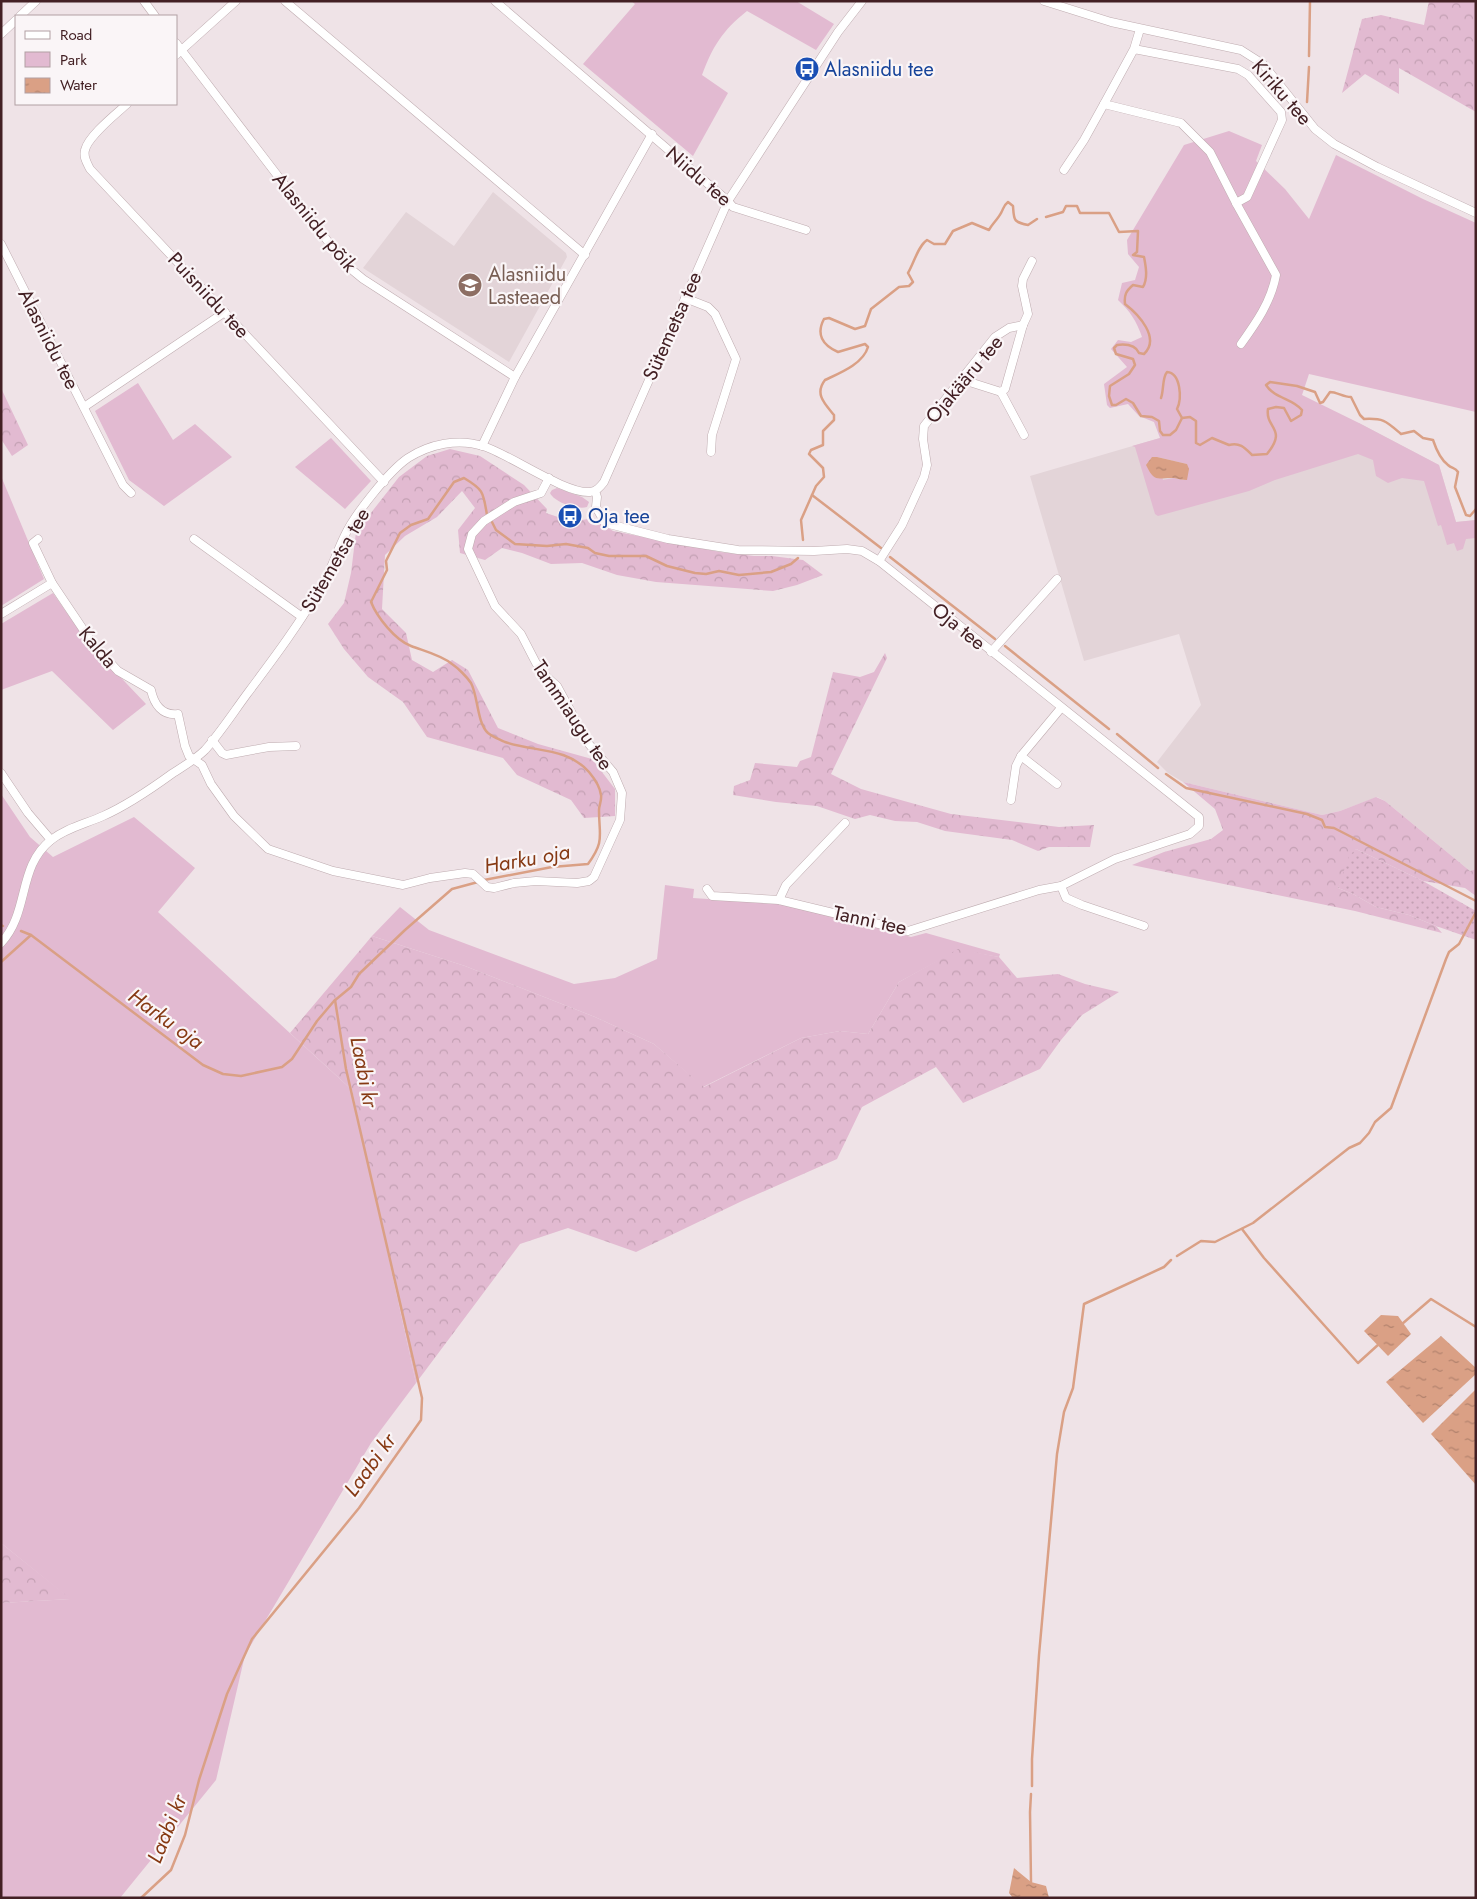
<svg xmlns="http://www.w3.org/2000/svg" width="1477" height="1899" font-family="Jost,sans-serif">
<defs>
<pattern id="forest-crowns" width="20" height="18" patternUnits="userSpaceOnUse" patternTransform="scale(1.25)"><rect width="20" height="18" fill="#e2bad1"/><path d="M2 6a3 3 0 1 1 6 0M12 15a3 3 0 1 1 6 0" fill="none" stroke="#c3a0b3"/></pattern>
<pattern id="garden-dots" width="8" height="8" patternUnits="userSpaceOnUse" patternTransform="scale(1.25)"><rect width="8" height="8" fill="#e2bad1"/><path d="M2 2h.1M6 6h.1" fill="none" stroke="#c3a0b3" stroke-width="1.8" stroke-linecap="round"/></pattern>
<pattern id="water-ripples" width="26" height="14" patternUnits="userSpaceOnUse" patternTransform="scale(1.25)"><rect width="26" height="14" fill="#daa085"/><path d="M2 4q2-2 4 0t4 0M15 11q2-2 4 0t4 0" fill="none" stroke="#b2826d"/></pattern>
</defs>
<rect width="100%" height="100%" fill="#efe3e7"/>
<g fill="#e3d4d8">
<path d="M493,192L566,253L567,257L509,362L363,268L406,212L454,246Z"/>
<path d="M1359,423L1439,465L1456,522L1476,520V869L1470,871L1385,801L1377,797L1340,811L1322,815L1183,782L1168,773L1157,762L1201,705L1179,634L1084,661L1030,476L1160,438Z"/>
</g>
<g fill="#e2bad1" fill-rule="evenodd">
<path d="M631,1H796L834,24L816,50L747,11C722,31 713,46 702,75L728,93L693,156L583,64L635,4Z"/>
<path d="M1229,131L1262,145L1256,161L1285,189L1309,219L1336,155L1423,199L1476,223V412L1309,374L1302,395L1359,423L1439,465L1456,522L1476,520V538L1466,539L1463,549L1457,551L1454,543L1447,545L1441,525L1438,526L1424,481L1402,478L1388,483L1376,476L1373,460L1358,454L1275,480L1249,491L1158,516L1155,514L1135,447L1132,446L1160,438L1154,422L1139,416L1128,404L1110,408L1107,405L1104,384L1127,367L1111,349L1118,340L1131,342L1142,337C1137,322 1130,311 1118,300L1122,283L1135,280L1139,267L1128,254L1127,240L1184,145ZM1157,457L1187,464V475L1184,480L1174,478L1163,480Z"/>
<path d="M138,383L173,440L195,424L232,457L164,506L129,480L95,411Z"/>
<path d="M331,438L371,481L345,509L295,467Z"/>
<path d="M1,476L44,579L1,606Z"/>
<path d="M557,488L582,497L589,502L587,507C577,510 554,502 550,493L552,490Z"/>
<path d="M53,593L88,643L146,704L113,730L52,671L1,690V624Z"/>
<path d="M1,794L30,837L53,857L134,817L195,868L158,912L352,1090L416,1383L371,1443L245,1655L216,1780L120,1898H1V1603L70,1599L1,1543Z"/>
<path d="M665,885L694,889L693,898L782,904L851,920L911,937L926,933L1000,954L999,957L958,950L899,982L868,1034L840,1031L801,1038L703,1087L654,1044L595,1017L465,966L372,936L400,907L429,930L574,984L615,978L657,959Z"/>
</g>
<g fill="url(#forest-crowns)">
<path d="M1429,1H1476V112L1399,68V94L1365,74L1342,93L1362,19L1381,15L1424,25Z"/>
<path d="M1,388L28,445L12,456L1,439Z"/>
<path d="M450,449L480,456L524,485L547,509L546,513L570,521L572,517L582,520L594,518L613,531L720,552L754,556H772L803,560L823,575L797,585L773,591L656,582L617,575L582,563L551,564L522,553L502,548L485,560L460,553L458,530L475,508L462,491L437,517L405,536L385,555L382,609L406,633L412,660L433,672L452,660L468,670L498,728L538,744L592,759L615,789V816L584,818L571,800L517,775L503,758L427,737L403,702L368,677L344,649L328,624L344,603L351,573L356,532L399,477L427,456Z"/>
<path d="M885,653L887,658L831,774L861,789L951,814L1059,827L1094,825L1090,847H1049L1038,851L1012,840L945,831L917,822L895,821L870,815L855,819L817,806L776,802L733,795L734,786L750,780L755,763L797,767L800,761L811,757L833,672L860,677L874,672Z"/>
<path d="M1183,782L1322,815L1340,811L1376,797L1385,801L1470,871L1476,869V896L1465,888L1423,881L1356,849L1338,888L1353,894L1376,907L1409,915L1436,926L1442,933L1355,911L1132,865L1164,852L1211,839L1223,830L1215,809Z"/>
<path d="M372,936L465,966L595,1017L654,1044L704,1087L801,1038L840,1031L868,1034L899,982L958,949L999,957L1017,978L1058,974L1085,984L1119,992L1082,1015L1061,1040L1040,1069L963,1103L936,1067L862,1107L837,1159L742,1201L636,1252L568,1228L520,1244L416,1383L352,1090L290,1033Z"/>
<path d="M1,1543L71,1599L1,1603Z"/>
</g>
<path fill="url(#garden-dots)" d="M1356,849L1423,881L1476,911V940L1436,926L1409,915L1376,907L1353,894L1338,888L1349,856Z"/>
<g fill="url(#water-ripples)">
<path d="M1152,457H1157L1187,464L1189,469L1187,480C1182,480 1179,479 1174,478C1158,477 1155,484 1146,465Z"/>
<path d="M1381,1315L1398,1316L1411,1334L1388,1356L1364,1331Z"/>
<path d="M1441,1336L1476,1368V1374L1423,1423L1386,1382Z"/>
<path d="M1476,1389V1485L1431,1434Z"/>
<path d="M1014,1868L1031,1882L1046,1886L1049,1898H1013L1009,1893Z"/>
</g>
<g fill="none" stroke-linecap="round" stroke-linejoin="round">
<g stroke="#daa085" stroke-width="2.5">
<path d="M1309,56L1310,1"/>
<path d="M1307,102L1309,67"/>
<path d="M1046,217L1063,212L1066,206H1077L1080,213H1109L1119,232L1138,231L1137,252L1133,255L1144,257C1146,267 1148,278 1143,287L1133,285C1126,291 1124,295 1125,304C1138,314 1161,338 1144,354L1139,353C1135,344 1125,344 1117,345L1114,348L1116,354L1133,359L1135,365L1129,374L1110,386L1109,396L1112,405H1116L1126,399L1133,403L1141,416L1152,417L1159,421L1160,431L1163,435H1170L1176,430L1182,418L1190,417L1196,421V443L1200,445L1212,438L1229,445C1240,442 1245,448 1252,455L1267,454C1288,428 1265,429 1268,409L1276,407L1284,408L1291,421L1301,415L1302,410C1292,398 1275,399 1266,385L1270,382L1297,386L1315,392L1320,403L1323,402L1330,392C1337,392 1343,397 1351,397L1360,415L1364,419C1384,418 1386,421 1401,434L1414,431L1423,438L1433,440C1436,449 1440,459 1448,465C1452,469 1455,467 1458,472L1455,487L1466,515L1470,516L1476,509"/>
<path d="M1161,398C1164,390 1162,378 1167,372C1181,373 1182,399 1177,409L1182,418"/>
<path d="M812,495L881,548"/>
<path d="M492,522L496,530L515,544L547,546L566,544L588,548L595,553L609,556H646L667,566L695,573L706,574L719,571L739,575L771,572L791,564L798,558"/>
<path d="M803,540L801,520L816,486L824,477L823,468L809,454L811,450L823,445V431L834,420V415C825,404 814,394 825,380C840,373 863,364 868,347L865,344L838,352C822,345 816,334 824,319L829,318L855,329L865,326L871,309L899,287L909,286L913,282L908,273C914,263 918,246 927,240L934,244H945L953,231L972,223L989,230C992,224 998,219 1001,213C1004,208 1003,206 1008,202L1013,206C1014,220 1013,222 1028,225L1037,219"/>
<path d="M890,557L995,639"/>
<path d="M1005,646L1109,729"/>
<path d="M1117,734L1158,768"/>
<path d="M1166,774L1186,788L1307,814L1322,820L1325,827L1334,828L1476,901"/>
<path d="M484,880L552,867L588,864C605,841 599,836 599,810C599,805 602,800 601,795C600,787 594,778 589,772C567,747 534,752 505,742C499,739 493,737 488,733C477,723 478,696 471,683C467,677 458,668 452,664C441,655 424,651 411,646C395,640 377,617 371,602L387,570L386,561L400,533L411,525L428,519L454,482L464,478C484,490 483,492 487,515"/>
<path d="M1,925L3,926"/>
<path d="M21,931L31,935L203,1065L223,1074L241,1076L282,1067L292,1059L317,1021L334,1001L351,987L359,974L405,930L452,889L478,882"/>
<path d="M1,962L31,935"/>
<path d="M1242,1229L1264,1258L1358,1363L1379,1344"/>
<path d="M1177,1256L1201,1241L1215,1242L1253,1223L1349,1148L1360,1143L1369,1133L1375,1122L1391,1108L1446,959L1449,952L1459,944L1476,912"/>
<path d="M1402,1324L1431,1299L1476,1327"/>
<path d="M1032,1786V1759L1039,1655L1057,1454L1064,1412L1073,1388L1084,1304L1164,1267L1171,1260"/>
<path d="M1031,1882L1030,1812L1031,1794"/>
<path d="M141,1898L171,1870L185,1835L199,1780L227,1694L252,1639L359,1508L421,1420L422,1398L346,1069L335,1000"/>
</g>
<defs>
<g id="minor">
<path d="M144,1L155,16"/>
<path d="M285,1L585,255"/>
<path d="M495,1L728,201L733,207L806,230"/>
<path d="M1044,1L1111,22L1241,50L1263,64L1315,129L1334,144L1377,167L1476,213"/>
<path d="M20,16L36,1"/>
<path d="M1,34L16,20"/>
<path d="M176,43L346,265L363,279L515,377"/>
<path d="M1134,49L1238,69L1248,75L1281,112L1282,120L1247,197L1236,203L1210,152L1181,123L1104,104L1134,49L1140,29"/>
<path d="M176,55L236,1"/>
<path d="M127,104C116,114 88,136 85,150C83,157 87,163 90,169L384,482"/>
<path d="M1064,170L1084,140L1104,104"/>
<path d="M1236,203L1276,275C1271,302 1256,323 1241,344"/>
<path d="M1,244L123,485L131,493"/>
<path d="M685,298L708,307L715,314L736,359L712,435L711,452"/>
<path d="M960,379L1001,392"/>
<path d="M84,407L225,312"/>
<path d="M1024,435L1001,392L1005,389L1023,325L1028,314L1022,286L1023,279L1032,261"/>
<path d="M482,446L515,377L652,134"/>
<path d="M595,491L597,497L596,507L605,523L668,539L738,550L814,551L847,549L862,551L879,561L1199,817V826L1190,834L1115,859L1061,886L1039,890L908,931L779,900L712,896L707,889"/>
<path d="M38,539L33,543L52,583L93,644L118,671L151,690C154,704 162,716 178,714L185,746L189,756L202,765L211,784L234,816L268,849L333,871L403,885L430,878L465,873L473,874L487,887L494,888L514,883L536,881L577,883L589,881L594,877L620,820L622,793L613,772L588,743L557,686L547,677L536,663L521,634L495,606L468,549L472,534L484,521L514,502L541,493L549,478"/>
<path d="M194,539L302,617"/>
<path d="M879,561L902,525L924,477L927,465L923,439L924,426L995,337L1009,328L1023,325"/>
<path d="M1,614L52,583"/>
<path d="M991,652L1057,579"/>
<path d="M212,740L222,753L226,755L269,747L296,746"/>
<path d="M1,773L28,813L51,840"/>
<path d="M1057,784L1021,756L1061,708"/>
<path d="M1011,800L1016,766L1021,756"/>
<path d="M1061,886L1066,898L1082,905L1144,926"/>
<path d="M779,900L786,885L845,823"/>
<path d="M1,943C30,912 17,867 51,840C66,828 85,824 103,816C128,805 151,789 173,773C184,766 196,759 205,750C220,733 233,713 247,694C274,658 301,622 323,583C332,568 337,551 345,535C355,514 389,471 408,458C430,444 458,438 483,446C511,455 565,494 590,492C597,491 600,487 604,482L728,201L838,32L862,1"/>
</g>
</defs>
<use href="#minor" stroke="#bfacb0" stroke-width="9"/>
<use href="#minor" stroke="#fff" stroke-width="8"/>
</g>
<defs>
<symbol id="bus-disc" viewBox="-11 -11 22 22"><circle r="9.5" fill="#1a4fb4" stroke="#faf5f7"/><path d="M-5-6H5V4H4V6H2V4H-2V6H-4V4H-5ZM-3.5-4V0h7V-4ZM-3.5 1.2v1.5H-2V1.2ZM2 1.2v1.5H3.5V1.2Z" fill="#fff"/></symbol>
<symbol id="school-disc" viewBox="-11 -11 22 22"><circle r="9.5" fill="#8d6e63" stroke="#faf5f7"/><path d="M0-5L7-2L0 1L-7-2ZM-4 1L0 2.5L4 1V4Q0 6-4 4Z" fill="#fff"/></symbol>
</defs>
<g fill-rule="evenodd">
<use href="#bus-disc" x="793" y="55" width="28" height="28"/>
<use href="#school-disc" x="456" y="271" width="28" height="28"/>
<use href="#bus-disc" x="556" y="502" width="28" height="28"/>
</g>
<g text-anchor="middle" stroke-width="4.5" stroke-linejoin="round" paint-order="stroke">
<g font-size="20" fill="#164399" stroke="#faf5f7" text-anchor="start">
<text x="824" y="76">Alasniidu tee</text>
<text x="588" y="523">Oja tee</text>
</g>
<g font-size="20" fill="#432024" stroke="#faf5f7">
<text transform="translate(1282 92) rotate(49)" y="7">Kiriku tee</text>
<text transform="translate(699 176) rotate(41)" y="7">Niidu tee</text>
<text transform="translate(315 222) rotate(51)" y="7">Alasniidu põik</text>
<text transform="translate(209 295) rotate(47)" y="7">Puisniidu tee</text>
<text transform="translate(672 326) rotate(-66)" y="7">Sütemetsa tee</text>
<text transform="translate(49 339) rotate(63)" y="7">Alasniidu tee</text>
<text transform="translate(964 379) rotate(-50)" y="7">Ojakääru tee</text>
<text transform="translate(335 560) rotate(-60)" y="7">Sütemetsa tee</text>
<text transform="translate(959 626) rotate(39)" y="7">Oja tee</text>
<text transform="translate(98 647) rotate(50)" y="7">Kalda</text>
<text transform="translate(573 715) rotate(56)" y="7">Tammiaugu tee</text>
<text transform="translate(870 920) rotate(12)" y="7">Tanni tee</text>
</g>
<g font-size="20" fill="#785e54" stroke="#faf5f7" text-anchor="start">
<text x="488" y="281">Alasniidu<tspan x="488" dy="23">Lasteaed</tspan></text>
</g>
<g font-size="21" font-style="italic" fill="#863913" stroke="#faf5f7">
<text transform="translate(527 859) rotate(-10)" y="7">Harku oja</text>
<text transform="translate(166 1019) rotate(36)" y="7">Harku oja</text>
<text transform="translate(364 1072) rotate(79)" y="7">Laabi kr</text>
<text transform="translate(370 1465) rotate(-54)" y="7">Laabi kr</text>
<text transform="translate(167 1829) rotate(-68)" y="7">Laabi kr</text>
</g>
</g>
<rect width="1477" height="1899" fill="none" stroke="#432024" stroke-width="5"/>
<rect x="15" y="15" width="162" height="90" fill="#faf5f7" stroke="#b1a0a3"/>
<rect x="25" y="31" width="25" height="8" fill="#ffffff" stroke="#b1a0a3"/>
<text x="60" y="40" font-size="15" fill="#432024">Road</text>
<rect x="25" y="52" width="25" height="15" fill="#e2bad1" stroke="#b1a0a3"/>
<text x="60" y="65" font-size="15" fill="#432024">Park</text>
<rect x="25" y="78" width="25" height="15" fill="url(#water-ripples)" stroke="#b1a0a3"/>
<text x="60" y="90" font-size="15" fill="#432024">Water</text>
</svg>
